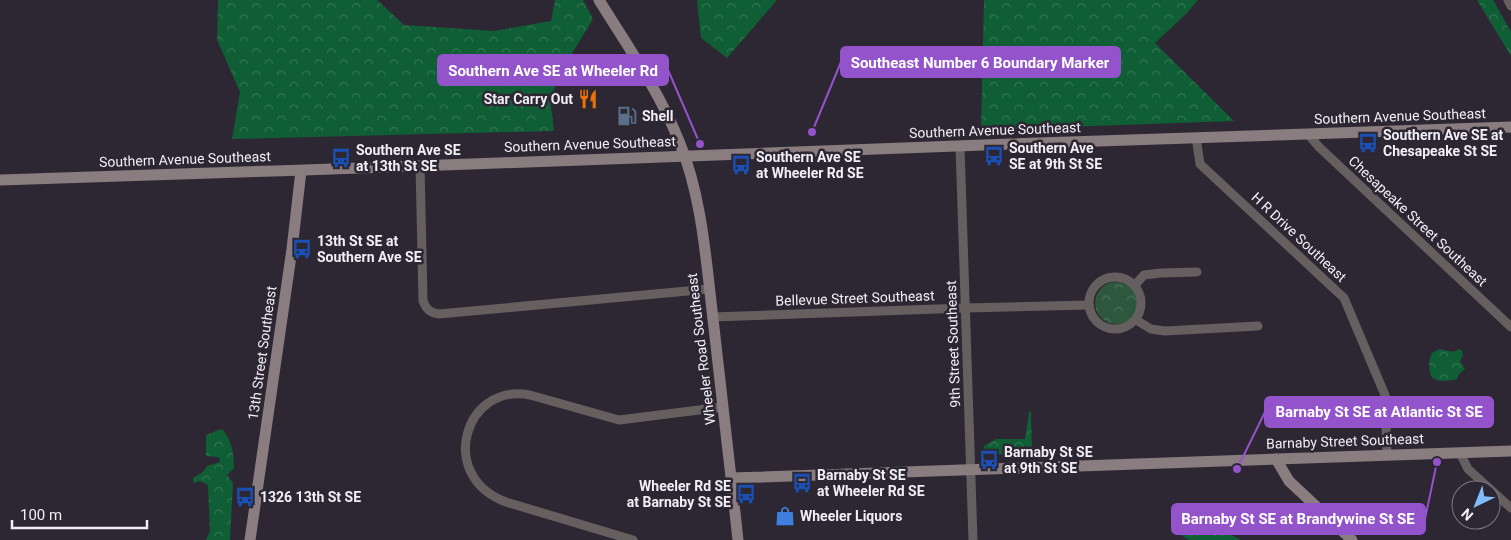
<svg xmlns="http://www.w3.org/2000/svg" width="1511" height="540" font-family="Roboto,sans-serif">
<defs>
<pattern id="forest-crowns" width="20" height="18" patternUnits="userSpaceOnUse" patternTransform="scale(1.25)"><rect width="20" height="18" fill="#105e35"/><path d="M2 6a3 3 0 1 1 6 0M12 15a3 3 0 1 1 6 0" fill="none" stroke="#337553"/></pattern>
<pattern id="park-crowns" width="20" height="18" patternUnits="userSpaceOnUse" patternTransform="scale(1.25)"><rect width="20" height="18" fill="#2d583d"/><path d="M2 6a3 3 0 1 1 6 0M12 15a3 3 0 1 1 6 0" fill="none" stroke="#4c705a"/></pattern>
</defs>
<rect width="100%" height="100%" fill="#2c2732"/>
<g fill="url(#forest-crowns)">
<path d="M218,0H377L404,25L494,31L551,21L555,0H583L593,19L568,60L550,98L554,131L232,139L240,92L217,40Z"/>
<path d="M697,0H777L727,58L701,38Z"/>
<path d="M984,0H1198L1187,13L1155,43L1234,121L981,130Z"/>
<path d="M1477,0H1493L1511,32V56Z"/>
<path d="M1439,349C1447,350 1452,354 1459,349L1462,351L1463,355L1460,361L1465,369L1459,374L1457,379C1452,381 1439,382 1434,379C1428,375 1428,359 1432,353C1434,351 1437,351 1439,349Z"/>
<path d="M1031,411L1032,453L983,455L984,446L996,439H1025L1029,412Z"/>
<path d="M221,429L223,430C232,441 234,454 234,468L227,475L233,483L230,540H206L210,531L208,485L200,481L194,483L193,481V478L203,472L207,466L220,462V459L217,457L206,456V435Z"/>
<path d="M1183,528C1202,534 1224,529 1241,540H1189L1182,536L1180,532Z"/>
</g>
<circle fill="url(#park-crowns)" cx="1116" cy="303" r="21"/>
<g fill="none" stroke-linecap="round" stroke-linejoin="round">
<g stroke="#665f60" stroke-width="9">
<path d="M1508,0L1511,6"/>
<path d="M1308,134L1319,147L1511,327"/>
<path d="M1196,137L1200,164L1344,298L1385,395L1387,455"/>
<path d="M960,147L973,540"/>
<path d="M420,165L423,301C426,309 430,313 439,314L709,289"/>
<circle cx="1115" cy="303" r="26"/>
<path d="M1135,285L1144,275L1161,273L1197,272"/>
<path d="M712,317L965,308L1089,305"/>
<path d="M1136,320L1151,329L1165,331L1258,326"/>
<path d="M1460,453L1468,469L1511,508"/>
<path d="M633,540L506,502C436,476 465,382 530,395L619,420L723,407"/>
</g>
<g stroke="#897d7f" stroke-width="11">
<path d="M599,0C627,45 659,91 679,141C702,196 706,260 713,319C721,392 730,466 738,540"/>
<path d="M0,180C157,176 314,169 471,164C818,151 1164,138 1511,127"/>
<path d="M1276,459L1289,481L1352,540"/>
<path d="M732,478L1511,451"/>
<path d="M250,540L292,249L301,171"/>
</g>
</g>
<defs>
<symbol id="restaurant-bare" viewBox="-9 -9 18 18"><path d="M-5-6h1v4h1v-4h1v4h1v-4h1v5L-1.5 .5V6h-2V.5L-5-1ZM5-6V6H3V1.5H1.5Q1.5-4 5-6Z" fill="#e8710a" stroke="#2c2732" stroke-width="2.5" paint-order="stroke"/></symbol>
<symbol id="fuel-bare" viewBox="-9 -9 18 18"><path d="M-5.5-6h7V0h2V4h1.3V-2.5L3-4.5l.8-.8L6-3V5H2.5V1h-1V6h-7ZM-4.2-4.7v3.2H.2V-4.7Z" fill="#5c6f8a" stroke="#2c2732" stroke-width="2.5" paint-order="stroke"/></symbol>
<symbol id="bus-bare" viewBox="-9 -9 18 18"><path d="M-5-6H5V4H4V6H2V4H-2V6H-4V4H-5ZM-3.5-4V0h7V-4ZM-3.5 1.2v1.5H-2V1.2ZM2 1.2v1.5H3.5V1.2Z" fill="#1a4fb4" stroke="#2c2732" stroke-width="2.5" paint-order="stroke"/></symbol>
<symbol id="shop-bare" viewBox="-9 -9 18 18"><path d="M-5-2.5h2.3a2.7 3.5 0 0 1 5.4 0H5L5.5 6h-11ZM-1.5-2.5h3a1.5 2.3 0 0 0-3 0Z" fill="#3f7fe0" stroke="#2c2732" stroke-width="2.5" paint-order="stroke"/></symbol>
</defs>
<g fill-rule="evenodd">
<use href="#restaurant-bare" x="574" y="85" width="28" height="28"/>
<use href="#fuel-bare" x="613" y="102" width="28" height="28"/>
<use href="#bus-bare" x="1354" y="129" width="28" height="28"/>
<use href="#bus-bare" x="980" y="142" width="28" height="28"/>
<use href="#bus-bare" x="327" y="144" width="28" height="28"/>
<use href="#bus-bare" x="727" y="151" width="28" height="28"/>
<use href="#bus-bare" x="288" y="235" width="28" height="28"/>
<use href="#bus-bare" x="975" y="446" width="28" height="28"/>
<use href="#bus-bare" x="788" y="469" width="28" height="28"/>
<use href="#bus-bare" x="732" y="480" width="28" height="28"/>
<use href="#bus-bare" x="231" y="483" width="28" height="28"/>
<use href="#shop-bare" x="771" y="502" width="28" height="28"/>
</g>
<g text-anchor="middle" stroke-width="5" stroke-linejoin="round" paint-order="stroke">
<g font-size="14" font-weight="bold" fill="#f1eef5" stroke="#2c2732" text-anchor="start">
<text x="573" y="104" text-anchor="end">Star Carry Out</text>
<text x="642" y="121">Shell</text>
<text x="1383" y="140">Southern Ave SE at<tspan x="1383" dy="16">Chesapeake St SE</tspan></text>
<text x="1009" y="153">Southern Ave<tspan x="1009" dy="16">SE at 9th St SE</tspan></text>
<text x="356" y="155">Southern Ave SE<tspan x="356" dy="16">at 13th St SE</tspan></text>
<text x="756" y="162">Southern Ave SE<tspan x="756" dy="16">at Wheeler Rd SE</tspan></text>
<text x="317" y="246">13th St SE at<tspan x="317" dy="16">Southern Ave SE</tspan></text>
<text x="1004" y="457">Barnaby St SE<tspan x="1004" dy="16">at 9th St SE</tspan></text>
<text x="817" y="480">Barnaby St SE<tspan x="817" dy="16">at Wheeler Rd SE</tspan></text>
<text x="731" y="491" text-anchor="end">Wheeler Rd SE<tspan x="731" dy="16">at Barnaby St SE</tspan></text>
<text x="260" y="502">1326 13th St SE</text>
<text x="800" y="521">Wheeler Liquors</text>
</g>
<g font-size="14" fill="#f1eef5" stroke="#2c2732">
<text transform="translate(1400 116) rotate(-2)" y="5">Southern Avenue Southeast</text>
<text transform="translate(995 130) rotate(-2)" y="5">Southern Avenue Southeast</text>
<text transform="translate(590 144) rotate(-2)" y="5">Southern Avenue Southeast</text>
<text transform="translate(185 159) rotate(-2)" y="5">Southern Avenue Southeast</text>
<text transform="translate(1418 221) rotate(43)" y="5">Chesapeake Street Southeast</text>
<text transform="translate(1299 237) rotate(43)" y="5">H R Drive Southeast</text>
<text transform="translate(855 298) rotate(-2)" y="5">Bellevue Street Southeast</text>
<text transform="translate(953 344) rotate(-92)" y="5">9th Street Southeast</text>
<text transform="translate(701 349) rotate(-97)" y="5">Wheeler Road Southeast</text>
<text transform="translate(262 353) rotate(-82)" y="5">13th Street Southeast</text>
<text transform="translate(1345 441) rotate(-2)" y="5">Barnaby Street Southeast</text>
</g>
</g>
<path fill="none" stroke="#9353ca" stroke-width="2" d="M812 132L841 62M700 144L668 70M1237 469L1265 412M1437 462L1425 519"/>
<g fill="#9353ca" stroke="#2c2732" stroke-width="2">
<circle cx="812" cy="132" r="5"/>
<circle cx="700" cy="144" r="5"/>
<circle cx="1237" cy="469" r="5"/>
<circle cx="1437" cy="462" r="5"/>
</g>
<g fill="#9353ca" stroke="#9353ca" stroke-width="2">
<rect x="841" y="47" width="279" height="30" rx="5"/>
<rect x="438" y="55" width="230" height="30" rx="5"/>
<rect x="1265" y="397" width="228" height="30" rx="5"/>
<rect x="1172" y="504" width="253" height="30" rx="5"/>
</g>
<g font-size="15" text-anchor="middle" font-weight="bold" fill="#fff">
<text x="980" y="68">Southeast Number 6 Boundary Marker</text>
<text x="553" y="76">Southern Ave SE at Wheeler Rd</text>
<text x="1379" y="417">Barnaby St SE at Atlantic St SE</text>
<text x="1298" y="524">Barnaby St SE at Brandywine St SE</text>
</g>
<g transform="translate(1476 505) rotate(223)"><circle r="24" fill="#2c2732" stroke="#7b7780"/>
<path d="M0-4L9 19L0 12L-9 19Z" fill="#7fbdfa"/>
<text y="-8" font-size="14" font-weight="bold" text-anchor="middle" fill="#f1eef5">N</text>
</g>
<path d="M12 520v8h135v-8" fill="none" stroke="#f1eef5" stroke-width="2.5"/>
<text x="20" y="520" font-size="15" fill="#f1eef5" stroke="#2c2732" stroke-width="4" paint-order="stroke">100 m</text>
</svg>
